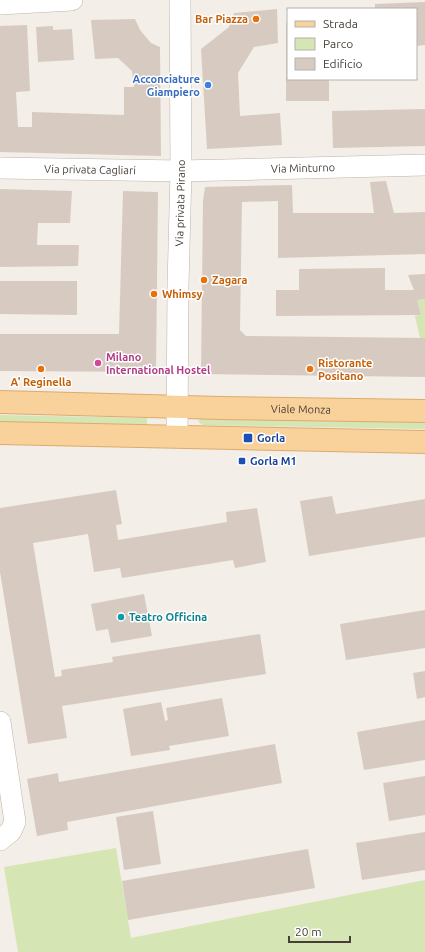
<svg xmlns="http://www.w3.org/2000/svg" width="425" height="952" font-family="Ubuntu,sans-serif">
<rect width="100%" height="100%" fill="#f3eee8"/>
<g fill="#d5e5b3">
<path d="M425,299V338H420L415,316L421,315L417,300Z"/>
<path d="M0,415L147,418V425L0,422Z"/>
<path d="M202,418L425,422V429L202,425L198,421Z"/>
<path d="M116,848L131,938L425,880V952H18L4,867Z"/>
</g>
<g fill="#d7cbc1">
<path d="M425,2V45L416,46V9H375V4Z"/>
<path d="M277,9L278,43L254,47L238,73L240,116L280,113L282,145L207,149L201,49L229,27L234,13Z"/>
<path d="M135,19L140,30L151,43L160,47L161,156L0,152V26L27,25L30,91L16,92L18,127H32V112L124,115V87H134L132,71L118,58L95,59L91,20Z"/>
<path d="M286,23H288V79H329V101H286Z"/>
<path d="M53,26V30L72,29L74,60L38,62L36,27Z"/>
<path d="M425,109V146L333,148L332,111Z"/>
<path d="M386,181L394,213L425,212V254L278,258V201L242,202L240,330L246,336L425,338V377L201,374L203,201L205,187L292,185L293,213H374L370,182Z"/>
<path d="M0,189L72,191L70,223H38L37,245H79L78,266L0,267Z"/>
<path d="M123,191L158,192L156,372L0,371V334H119Z"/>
<path d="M385,268V290H414L408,275L425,274V299L417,300L421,315L276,316V290H299V269Z"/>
<path d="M0,281H77V315L0,314Z"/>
<path d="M116,490L122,524L116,525L118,540L227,522L226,512L257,508L266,562L235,568L233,560L122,578L120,568L94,572L88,534L33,543L55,677L62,676L61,670L113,662L112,657L260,634L266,674L62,706L67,738L28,744L0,572V508Z"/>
<path d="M332,496L336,514L425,499V537L309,556L300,501Z"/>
<path d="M144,594L152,636L111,643L108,629L96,631L91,604Z"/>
<path d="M425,610V648L346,660L340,624Z"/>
<path d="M425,671V697L417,699L413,673Z"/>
<path d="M222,698L229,736L169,746L170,750L131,756L123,709L161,702L165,721L168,720L166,708Z"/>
<path d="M425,720V760L364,770L357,732Z"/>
<path d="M275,744L282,783L67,822L68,830L37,836L27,779L58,773L59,782Z"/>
<path d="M425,776V815L389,821L383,783Z"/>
<path d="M153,811L161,864L124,870L116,817Z"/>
<path d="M425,832V870L362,880L356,843Z"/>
<path d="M308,849L315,888L128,920L122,881Z"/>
</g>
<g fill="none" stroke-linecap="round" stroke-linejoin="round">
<defs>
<g id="minor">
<path d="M0,4L72,0"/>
<path id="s1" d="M0,168L181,171L425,165"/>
<path id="s2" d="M177,436L178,286L181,171L180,0"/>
<path d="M0,722L15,822L11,831L0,840"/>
</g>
<g id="primary">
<path id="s3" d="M0,402L221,408L425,411"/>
<path d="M0,433L425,442"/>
</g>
</defs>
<use href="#minor" stroke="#beb4ab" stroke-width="22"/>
<use href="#primary" stroke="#ddab6c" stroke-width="24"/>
<use href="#minor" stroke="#fff" stroke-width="21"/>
<use href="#primary" stroke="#f9d19b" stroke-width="22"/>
</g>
<g fill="#e8710a" stroke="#fff" stroke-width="1.5">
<circle cx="256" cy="19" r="4"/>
<circle cx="204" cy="280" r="4"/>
<circle cx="154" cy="294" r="4"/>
<circle cx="41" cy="369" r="4"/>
<circle cx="310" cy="369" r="4"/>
</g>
<circle fill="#3f7fe0" stroke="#fff" stroke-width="1.5" cx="208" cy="85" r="4"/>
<circle fill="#d1479c" stroke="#fff" stroke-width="1.5" cx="98" cy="363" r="4"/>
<g fill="#1a4fb4" stroke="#fff" stroke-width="1.5">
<rect x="243" y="433" width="10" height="10" rx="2"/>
<rect x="238" y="457" width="8" height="8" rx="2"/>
</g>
<circle fill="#0f9aa8" stroke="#fff" stroke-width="1.5" cx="121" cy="617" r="4"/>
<g text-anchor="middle" stroke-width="3" stroke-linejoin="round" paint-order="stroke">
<g font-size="11" font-weight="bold" fill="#c56008" stroke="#fff" text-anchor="start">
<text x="248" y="23" text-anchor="end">Bar Piazza</text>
<text x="212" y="284">Zagara</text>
<text x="162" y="298">Whimsy</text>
<text x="318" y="367">Ristorante<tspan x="318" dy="13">Positano</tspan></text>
<text x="41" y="386" text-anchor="middle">A' Reginella</text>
</g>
<g font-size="11" font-weight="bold" fill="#366cbe" stroke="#fff" text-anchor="end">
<text x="200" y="83">Acconciature<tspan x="200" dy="13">Giampiero</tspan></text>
</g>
<g font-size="11" fill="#463e37" stroke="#fff">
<text dy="4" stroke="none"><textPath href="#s1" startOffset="303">Via Minturno</textPath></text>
<text dy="4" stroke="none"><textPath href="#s1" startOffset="90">Via privata Cagliari</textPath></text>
<text dy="4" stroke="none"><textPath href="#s2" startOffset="233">Via privata Pirano</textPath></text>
<text dy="4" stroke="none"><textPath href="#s3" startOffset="301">Viale Monza</textPath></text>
</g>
<g font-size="11" font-weight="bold" fill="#b23c85" stroke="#fff" text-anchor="start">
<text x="106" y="361">Milano<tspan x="106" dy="13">International Hostel</tspan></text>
</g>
<g font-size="11" font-weight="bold" fill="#164399" stroke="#fff" text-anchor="start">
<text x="257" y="442">Gorla</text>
<text x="250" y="465">Gorla M1</text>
</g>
<g font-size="11" font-weight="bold" fill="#0d838f" stroke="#fff" text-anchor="start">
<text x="129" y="621">Teatro Officina</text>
</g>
</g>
<rect x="287" y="8" width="130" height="72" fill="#ffffff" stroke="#b5b2af"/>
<rect x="295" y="21" width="20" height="6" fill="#f9d19b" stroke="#b5b2af"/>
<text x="323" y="28" font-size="12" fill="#463e37">Strada</text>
<rect x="295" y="38" width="20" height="12" fill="#d5e5b3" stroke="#b5b2af"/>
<text x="323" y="48" font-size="12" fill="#463e37">Parco</text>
<rect x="295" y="58" width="20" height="12" fill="#d7cbc1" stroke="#b5b2af"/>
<text x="323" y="68" font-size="12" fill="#463e37">Edificio</text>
<path d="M289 936v6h61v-6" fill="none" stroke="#463e37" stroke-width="2"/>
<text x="295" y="936" font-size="12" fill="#463e37" stroke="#ffffff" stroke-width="3" paint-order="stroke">20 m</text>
</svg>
